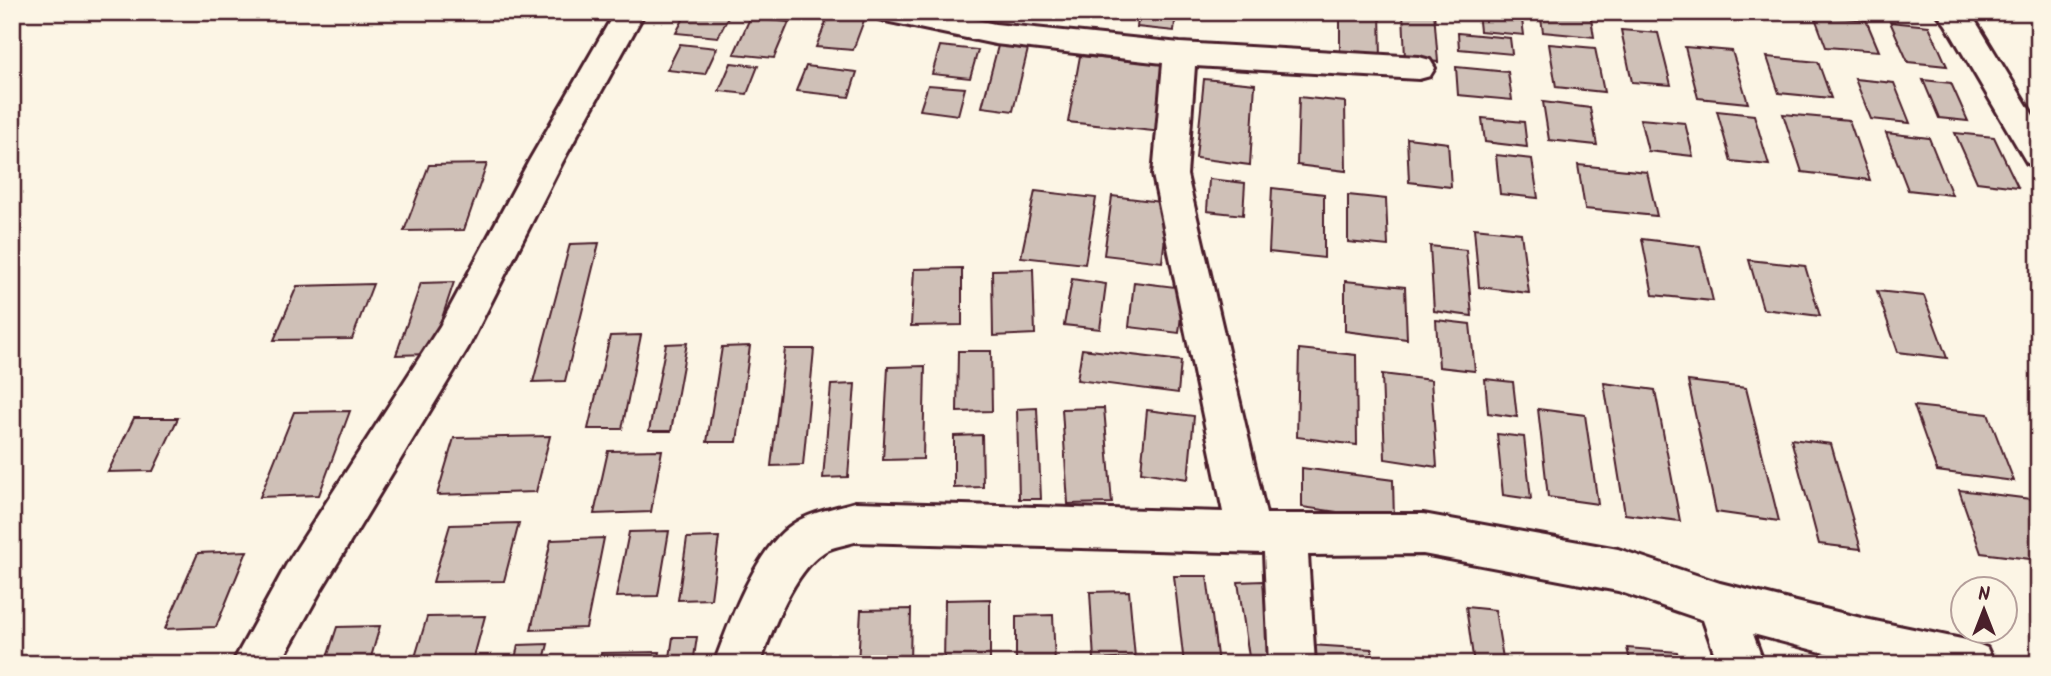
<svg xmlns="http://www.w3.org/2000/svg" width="2051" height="676" font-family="Kalam,sans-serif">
<rect width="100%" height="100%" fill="#fcf5e5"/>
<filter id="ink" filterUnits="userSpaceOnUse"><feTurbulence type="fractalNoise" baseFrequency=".0143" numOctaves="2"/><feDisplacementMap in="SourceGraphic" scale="14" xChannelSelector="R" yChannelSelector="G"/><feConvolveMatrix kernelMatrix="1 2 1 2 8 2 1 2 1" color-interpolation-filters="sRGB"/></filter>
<g filter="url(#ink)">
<g fill="#cfc0b7" stroke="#4a1f2b" stroke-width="2">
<path d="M687,12H731L718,37L676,33Z"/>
<path d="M830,12L866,15L853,50L816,47Z"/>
<path d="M1139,12H1176L1174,31L1137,27Z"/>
<path d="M1340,12H1380L1381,59L1340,55Z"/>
<path d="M1403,12H1434L1438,62L1405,58Z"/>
<path d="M1478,12H1521L1524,35L1480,31Z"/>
<path d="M1540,12H1590L1594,37L1543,32Z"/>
<path d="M1814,15L1866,20L1879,51L1826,47Z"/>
<path d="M750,18L789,22L774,58L734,54Z"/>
<path d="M1890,22L1929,26L1947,66L1908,62Z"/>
<path d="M1621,30L1658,33L1671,85L1632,82Z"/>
<path d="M1458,33L1510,38L1512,54L1459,49Z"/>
<path d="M999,42L1029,45L1013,111L982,107Z"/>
<path d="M680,44L717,48L705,74L667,70Z"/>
<path d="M1549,44L1595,48L1604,92L1556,87Z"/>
<path d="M940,46L978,50L970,78L932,74Z"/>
<path d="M1685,47L1732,51L1748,103L1698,98Z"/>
<path d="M1080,56L1170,65L1162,132L1068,122Z"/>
<path d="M1767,57L1818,62L1831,98L1779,93Z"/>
<path d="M731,63L758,66L747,94L719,91Z"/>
<path d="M806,66L857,72L849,97L796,91Z"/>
<path d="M1456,67L1508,72L1512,100L1458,95Z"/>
<path d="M1204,79L1255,84L1250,165L1196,158Z"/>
<path d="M1855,79L1894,83L1910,123L1871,119Z"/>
<path d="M1923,80L1951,83L1968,121L1939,118Z"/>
<path d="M928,85L965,88L958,115L920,110Z"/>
<path d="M1299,97L1345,102L1346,171L1297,165Z"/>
<path d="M1543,102L1590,108L1597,145L1549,140Z"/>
<path d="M1717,111L1754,115L1769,165L1731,161Z"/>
<path d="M1783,114L1849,120L1870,180L1802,172Z"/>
<path d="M1482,118L1524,122L1527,147L1485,142Z"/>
<path d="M1640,119L1685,123L1693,156L1648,151Z"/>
<path d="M1886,133L1929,138L1952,195L1908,190Z"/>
<path d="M1955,133L1994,137L2018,187L1977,182Z"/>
<path d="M1407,138L1448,143L1451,187L1409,182Z"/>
<path d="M1496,155L1532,159L1538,198L1500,194Z"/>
<path d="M487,164L464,230L404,231L429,165Z"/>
<path d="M1578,165L1647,172L1657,216L1585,209Z"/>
<path d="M1209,179L1245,183L1243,215L1207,211Z"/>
<path d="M1272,188L1324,194V258L1269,252Z"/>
<path d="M1035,191L1096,198L1085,264L1021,257Z"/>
<path d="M1348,195L1386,199L1388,246L1348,242Z"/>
<path d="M1112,196L1169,203L1162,262L1104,255Z"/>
<path d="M1474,228L1521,233L1529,293L1479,287Z"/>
<path d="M1642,239L1700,246L1713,301L1653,295Z"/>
<path d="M599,243L565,381L533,382L570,244Z"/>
<path d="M1430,246L1466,250L1472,316L1434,311Z"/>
<path d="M1749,260L1805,266L1820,316L1763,309Z"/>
<path d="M962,268V325L911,326L914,269Z"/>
<path d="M1033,269L1035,334L993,336L992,270Z"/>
<path d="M1072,279L1106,284L1100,329L1064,325Z"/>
<path d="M1345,281L1405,287L1407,339L1345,331Z"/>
<path d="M454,282L430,354L396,355L421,283Z"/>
<path d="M1134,282L1184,288L1179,333L1129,327Z"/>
<path d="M373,284L352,339L274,340L297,286Z"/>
<path d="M1877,291L1924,296L1947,358L1898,352Z"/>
<path d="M1436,320L1470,324L1475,371L1439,367Z"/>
<path d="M641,335L622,429H588L610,336Z"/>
<path d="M687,343L671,431H649L666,344Z"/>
<path d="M750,346L737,442H707L722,347Z"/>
<path d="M785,349H814L803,465L771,466Z"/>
<path d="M1082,349L1181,361L1178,393L1077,380Z"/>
<path d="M1299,349L1356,355L1357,445L1297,437Z"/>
<path d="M958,351H991L992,411L957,412Z"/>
<path d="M925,366L923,459L883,460L888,367Z"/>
<path d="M1382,374L1431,380L1437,467L1385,459Z"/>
<path d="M1485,379L1513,382L1517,417L1488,413Z"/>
<path d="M1688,381L1746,388L1779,521L1716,512Z"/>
<path d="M1604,383L1655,390L1680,521L1625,514Z"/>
<path d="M855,384L848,477L823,478L831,385Z"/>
<path d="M1914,406L1988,414L2014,481L1937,471Z"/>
<path d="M1037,408L1041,499H1019L1017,409Z"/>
<path d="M1104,408L1112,503L1068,504L1062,409Z"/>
<path d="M1538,409L1585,415L1598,504L1548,497Z"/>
<path d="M1147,410L1194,416L1188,479L1141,472Z"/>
<path d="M350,411L319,495L260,497L294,412Z"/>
<path d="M134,418H178L153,471L108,472Z"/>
<path d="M1497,434L1524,437L1531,499L1503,495Z"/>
<path d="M982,435L983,487L954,488V436Z"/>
<path d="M550,436L536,492L437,495L454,438Z"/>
<path d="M1791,439L1831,444L1861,549L1819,544Z"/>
<path d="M662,450L651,512L594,514L608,451Z"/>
<path d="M1302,468L1393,480L1394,520L1302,507Z"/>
<path d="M1959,490L2038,500L2039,560L1981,553Z"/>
<path d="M519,523L504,581L433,582L450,525Z"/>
<path d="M669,531L658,596L616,597L629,532Z"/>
<path d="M719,537L711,599L678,600L687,538Z"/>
<path d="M604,538L586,628L531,630L551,540Z"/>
<path d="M247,551L216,627L165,629L198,553Z"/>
<path d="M1174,576H1207L1218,664H1184Z"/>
<path d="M1263,581L1276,664H1250L1238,582Z"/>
<path d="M1129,591L1135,658L1094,660L1090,592Z"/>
<path d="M990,599V664H944L945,600Z"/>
<path d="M1466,607L1495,610L1504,664H1474Z"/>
<path d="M911,609L910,664H858L861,610Z"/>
<path d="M1053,615L1055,664H1016V616Z"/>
<path d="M485,616L472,664H413L427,617Z"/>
<path d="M380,626L369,664H325L337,627Z"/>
<path d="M673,637H697L693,664H669Z"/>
<path d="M548,644L543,664H514L518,645Z"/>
<path d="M1311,645L1372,649L1373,664H1312Z"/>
<path d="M1627,648L1677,652L1680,664H1631Z"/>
<path d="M660,652L658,664H599L601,653Z"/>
</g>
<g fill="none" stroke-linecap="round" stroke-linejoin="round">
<defs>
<g id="minor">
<path d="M615,12H645L563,161L468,348L320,592L280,664H232L288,562L440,326L529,161Z"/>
<path d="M875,12H940L995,24L1180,43L1419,57L1430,60L1435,68L1430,76L1419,79L1195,66L1187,175L1266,514H1423L1618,549L1720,583L1865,619L1971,641L1987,648L1994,664H1867L1753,634L1764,664H1718L1703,620L1618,591L1423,554L1308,555L1315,664H1269L1264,553L855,542C845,545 833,546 824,552C793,572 772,630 760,664H714C729,623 756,548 793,524C811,512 835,508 855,502L1223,512L1153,175L1163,63L995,44L890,22L879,19Z"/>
<path d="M1936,12H1970L2039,125V166L2027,163L1946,25Z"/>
</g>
</defs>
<use href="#minor" stroke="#4a1f2b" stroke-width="6"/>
<use href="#minor" fill="#fcf5e5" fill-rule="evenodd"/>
</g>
</g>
<rect width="2051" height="676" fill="none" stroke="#fcf5e5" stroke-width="42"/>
<rect x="21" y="21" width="2009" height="634" fill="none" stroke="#4a1f2b" stroke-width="2.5" filter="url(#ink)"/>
<g transform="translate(1984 610)"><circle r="33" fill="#fcf5e5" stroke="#b59f9b" stroke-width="2"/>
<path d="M0-5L12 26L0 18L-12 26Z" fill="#4a1f2b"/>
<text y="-10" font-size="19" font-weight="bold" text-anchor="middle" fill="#4a1f2b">N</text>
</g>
</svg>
